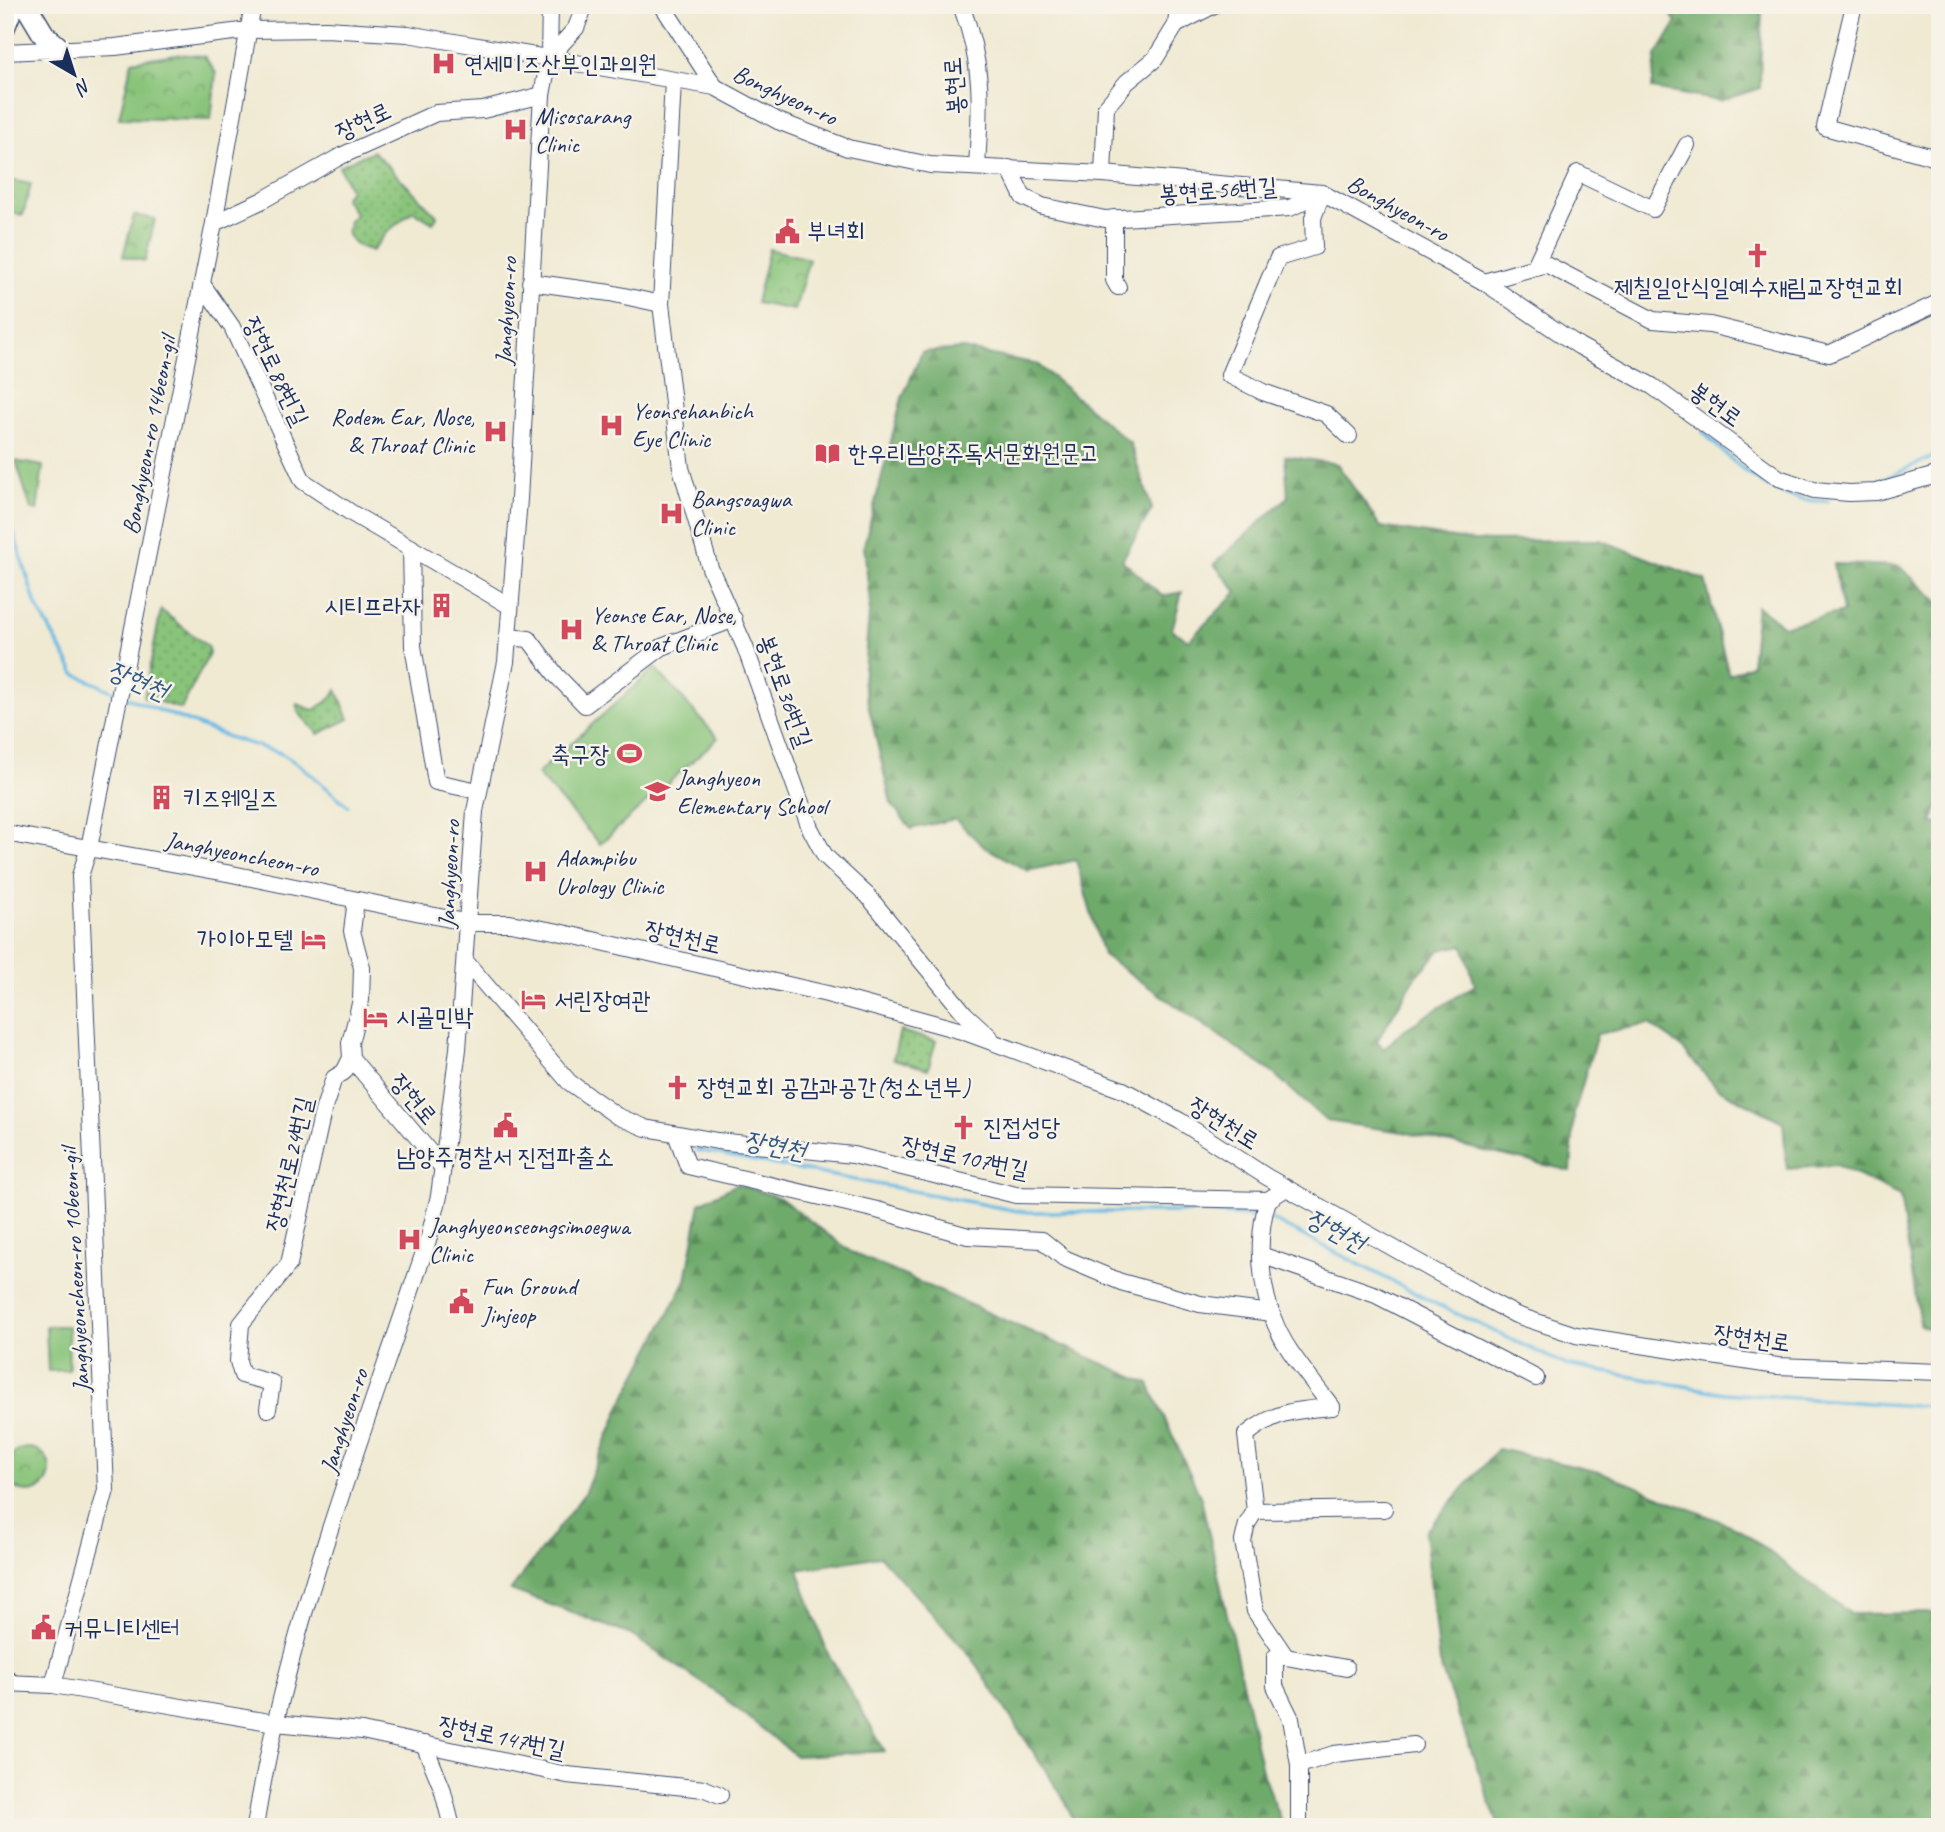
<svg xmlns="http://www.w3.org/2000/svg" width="1945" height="1832" font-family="Caveat,'Poor Story',sans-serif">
<defs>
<pattern id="grass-dots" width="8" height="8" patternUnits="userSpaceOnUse" patternTransform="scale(1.75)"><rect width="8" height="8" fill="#89c47a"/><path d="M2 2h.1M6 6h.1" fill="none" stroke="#6fa067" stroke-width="1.8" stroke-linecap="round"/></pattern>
<pattern id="forest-firs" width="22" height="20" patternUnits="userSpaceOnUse" patternTransform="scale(1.75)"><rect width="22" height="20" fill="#6eaa6a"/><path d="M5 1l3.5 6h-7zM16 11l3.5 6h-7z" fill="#5a8b5a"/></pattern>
<pattern id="park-crowns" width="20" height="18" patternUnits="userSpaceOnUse" patternTransform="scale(1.75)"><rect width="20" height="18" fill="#89c47a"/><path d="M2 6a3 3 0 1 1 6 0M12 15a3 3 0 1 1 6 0" fill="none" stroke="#6fa067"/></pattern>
</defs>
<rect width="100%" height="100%" fill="#f7f3e8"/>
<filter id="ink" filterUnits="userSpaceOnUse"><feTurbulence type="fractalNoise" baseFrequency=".0143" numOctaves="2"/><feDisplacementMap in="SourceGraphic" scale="14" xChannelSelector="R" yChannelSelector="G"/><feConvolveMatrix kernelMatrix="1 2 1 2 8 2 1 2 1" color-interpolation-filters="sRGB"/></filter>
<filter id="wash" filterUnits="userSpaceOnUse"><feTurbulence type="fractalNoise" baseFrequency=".00686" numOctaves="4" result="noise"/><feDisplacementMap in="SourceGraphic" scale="28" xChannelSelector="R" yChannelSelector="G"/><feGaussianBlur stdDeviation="1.57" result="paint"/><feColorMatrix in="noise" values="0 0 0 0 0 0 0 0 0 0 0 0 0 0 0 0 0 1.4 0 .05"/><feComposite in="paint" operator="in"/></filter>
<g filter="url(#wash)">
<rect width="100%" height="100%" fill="#f0ead3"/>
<g fill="url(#grass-dots)" stroke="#527a6c" stroke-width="2">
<path d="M373,151L437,216L433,223L413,211L387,232L372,251L356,245L347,234L349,221L356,214L344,198L350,190L339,166Z"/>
<path d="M161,610L208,647L209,654L181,709L144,697Z"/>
<path d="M337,690L349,719L318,734L298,712L297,704L313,710L327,702Z"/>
<path d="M900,1031L936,1041L928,1069L893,1059Z"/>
</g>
<g fill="url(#forest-firs)" stroke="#446c64" stroke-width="2" fill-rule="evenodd">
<path d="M1666,5H1762L1760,88L1720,101L1652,89L1656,56L1676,23Z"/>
<path d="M963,349L1037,364L1130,443L1152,509L1122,560L1162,596L1182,592L1172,630L1189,640L1237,592L1214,564L1288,497L1285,456L1337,464L1381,527L1473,541L1600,540L1705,580L1729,675L1751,665L1757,606L1784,626L1843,612L1834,564L1899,566L1940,603V802L1932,823L1940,824V1334L1920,1325L1900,1196L1836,1165L1787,1169L1783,1122L1718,1089L1679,1045L1649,1024L1597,1034L1574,1114L1571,1171L1403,1132L1326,1121L1273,1073L1103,955L1076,860L1028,871L983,846L955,819L911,829L891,803L863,682L870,604L864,545L902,398L922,352ZM1463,945L1475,985L1402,1031L1384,1049L1377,1041L1415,978L1440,950Z"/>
<path d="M737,1184L780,1198L851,1252L1149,1384L1201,1498L1263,1775L1283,1827H1075L1066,1802L970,1655L880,1556L798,1570L827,1652L885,1751L796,1756L720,1695L631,1635L511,1590L584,1494L621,1405L686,1280L700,1203Z"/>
<path d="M1498,1449L1604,1473L1739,1529L1851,1614L1940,1613V1827H1499L1439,1663L1425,1532Z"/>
</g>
<g fill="url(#park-crowns)" stroke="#527a6c" stroke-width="2">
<path d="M176,54L204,56L216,73L211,120L119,118L132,61Z"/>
<path d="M5,179L31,184L23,215L5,212Z"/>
<path d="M134,215L155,219L145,261L123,256Z"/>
<path d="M769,249L809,259L795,310L756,303Z"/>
<path d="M16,461L43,466L37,511L31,509Z"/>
<circle cx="28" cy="1470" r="22"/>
</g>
<g fill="#89c47a" stroke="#527a6c" stroke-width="2">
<path d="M655,668L718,738L600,844L537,774Z"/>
<path d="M46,1326H68L69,1370L48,1371Z"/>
</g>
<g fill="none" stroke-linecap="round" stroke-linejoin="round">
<g stroke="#68bae4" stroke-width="3.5">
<path d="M1703,432C1738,467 1775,504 1828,501"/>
<path d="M1871,484L1940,454"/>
<path d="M5,504L36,605L75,674L116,693"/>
<path d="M123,696L228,737L280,753L301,766L348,806"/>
<path d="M697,1150L1023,1212H1198L1258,1217"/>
<path d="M1269,1218L1438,1305L1566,1365L1724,1393L1915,1406L1940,1404"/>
</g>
</g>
</g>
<g filter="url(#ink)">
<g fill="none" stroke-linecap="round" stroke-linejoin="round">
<defs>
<g id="minor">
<path d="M662,5L715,87"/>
<path d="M961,5C984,66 981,103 977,166"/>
<path d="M1854,5L1825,127L1940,159"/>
<path d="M1176,25L1214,5"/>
<path d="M5,52L115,47L249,30L326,29L408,34L715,87L778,121L848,148L930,165L1103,174L1322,193L1484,282L1579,346L1652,386L1779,478L1814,490L1849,493L1876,492L1940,474"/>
<path d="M549,58L576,28L585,5"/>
<path d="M673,82L661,304L681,468L710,568L745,647L810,828L825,856L868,896L965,1014L990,1037"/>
<path d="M1009,168L1023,197L1042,206L1105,219L1290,208L1319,194"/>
<path d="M1103,174L1106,107L1127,82L1155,59L1176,25L1178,5"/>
<path d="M1322,193L1313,218L1314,247L1278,258L1229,375L1263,392L1326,414L1349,436"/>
<path d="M1114,218V280L1118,287"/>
<path d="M214,223L261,201L341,156L436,113L483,110L542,95"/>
<path d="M1535,266L1578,173L1653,209L1687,145"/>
<path d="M530,282L610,293L661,304"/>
<path d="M1484,282L1546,264L1653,320L1710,325L1829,354L1940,302"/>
<path d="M202,284L232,327L303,481L353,514L510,606"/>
<path d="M411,547L413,646L436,782L478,791"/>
<path d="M507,637L529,639L556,675L585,705L662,647L734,619"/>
<path d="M5,833L232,874L469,923H510L554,931L827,994L962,1031L1123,1090L1180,1121L1267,1177L1436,1272L1516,1315L1576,1335L1777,1366L1940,1372"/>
<path d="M466,962L569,1082L617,1116L646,1128L717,1141L853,1155L1016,1195L1268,1200L1286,1188"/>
<path d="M351,1058L443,1168"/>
<path d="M676,1134L688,1166L877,1210L968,1236L1042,1240L1064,1258L1121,1282L1200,1304L1272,1313"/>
<path d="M1268,1200C1253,1247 1262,1310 1290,1351C1303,1370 1318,1389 1332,1407"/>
<path d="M1261,1255L1376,1295L1536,1378"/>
<path d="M268,1409L272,1383L242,1375L238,1361L241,1324L289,1264L323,1111L334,1078L344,1072L351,1058L350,1043L361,1000L362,968L352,931L356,900"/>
<path d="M1255,1511L1384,1509"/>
<path d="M1286,1657L1346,1668"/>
<path d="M5,1683L53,1685L275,1723L362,1731L567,1775L705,1789L720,1795"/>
<path d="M53,1685L106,1490L80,876L89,848L214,223L253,5"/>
<path d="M424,1744L442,1788L452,1827"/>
<path d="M1299,1765L1334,1754L1414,1745"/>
<path d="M255,1827C287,1624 365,1431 429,1237L439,1196L458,1049L475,811L506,662L519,499L542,95L549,58L550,5"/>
<path d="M1299,1827V1765L1291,1719L1275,1686V1657H1286L1255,1611L1243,1541L1247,1524L1255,1511L1246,1435C1275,1411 1295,1410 1332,1407"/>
</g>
<g id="major">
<path d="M26,5L44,35L59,48"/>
<path d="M5,25L13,5"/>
<path d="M5,1680L8,1683L5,1685"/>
</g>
</defs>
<use href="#minor" stroke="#3b4b70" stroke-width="18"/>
<use href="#major" stroke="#3b4b70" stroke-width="24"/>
<use href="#minor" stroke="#fff" stroke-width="16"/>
<use href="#major" stroke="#fff" stroke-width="21"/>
</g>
</g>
<defs>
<symbol id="hospital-bare" viewBox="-9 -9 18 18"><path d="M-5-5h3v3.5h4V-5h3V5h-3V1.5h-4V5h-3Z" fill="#d1495b" stroke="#f7f3e8" stroke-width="2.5" paint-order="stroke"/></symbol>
<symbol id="civic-bare" viewBox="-9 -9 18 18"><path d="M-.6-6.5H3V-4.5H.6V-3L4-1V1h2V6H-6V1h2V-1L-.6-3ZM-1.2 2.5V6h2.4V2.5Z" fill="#d1495b" stroke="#f7f3e8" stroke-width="2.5" paint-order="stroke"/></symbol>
<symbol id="church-bare" viewBox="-9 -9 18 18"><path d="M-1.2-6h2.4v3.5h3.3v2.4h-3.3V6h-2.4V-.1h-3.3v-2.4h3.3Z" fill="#d1495b" stroke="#f7f3e8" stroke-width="2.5" paint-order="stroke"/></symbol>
<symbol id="library-bare" viewBox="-9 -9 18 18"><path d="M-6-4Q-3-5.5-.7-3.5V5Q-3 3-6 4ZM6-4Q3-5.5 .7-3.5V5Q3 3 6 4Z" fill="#d1495b" stroke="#f7f3e8" stroke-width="2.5" paint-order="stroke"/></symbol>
<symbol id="building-bare" viewBox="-9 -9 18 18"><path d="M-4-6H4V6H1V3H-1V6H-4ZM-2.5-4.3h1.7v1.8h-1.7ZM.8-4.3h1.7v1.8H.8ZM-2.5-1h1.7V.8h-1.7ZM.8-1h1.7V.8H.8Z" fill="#d1495b" stroke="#f7f3e8" stroke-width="2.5" paint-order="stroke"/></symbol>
<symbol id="stadium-bare" viewBox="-9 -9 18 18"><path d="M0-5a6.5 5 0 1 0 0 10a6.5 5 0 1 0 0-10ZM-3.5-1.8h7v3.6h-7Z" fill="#d1495b" stroke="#f7f3e8" stroke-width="2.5" paint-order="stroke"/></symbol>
<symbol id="school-bare" viewBox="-9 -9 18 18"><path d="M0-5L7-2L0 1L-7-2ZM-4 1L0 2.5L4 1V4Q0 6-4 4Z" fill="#d1495b" stroke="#f7f3e8" stroke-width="2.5" paint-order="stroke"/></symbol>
<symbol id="hotel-bare" viewBox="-9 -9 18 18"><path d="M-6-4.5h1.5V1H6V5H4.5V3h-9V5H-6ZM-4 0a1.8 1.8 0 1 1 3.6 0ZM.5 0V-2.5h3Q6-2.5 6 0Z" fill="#d1495b" stroke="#f7f3e8" stroke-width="2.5" paint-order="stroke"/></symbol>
</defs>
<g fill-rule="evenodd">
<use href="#hospital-bare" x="426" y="46" width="35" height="35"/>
<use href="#hospital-bare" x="498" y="112" width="35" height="35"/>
<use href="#civic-bare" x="770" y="214" width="35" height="35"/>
<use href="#church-bare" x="1740" y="238" width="35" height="35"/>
<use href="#hospital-bare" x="594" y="408" width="35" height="35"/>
<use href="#hospital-bare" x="478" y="414" width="35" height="35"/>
<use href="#library-bare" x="810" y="436" width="35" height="35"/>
<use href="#hospital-bare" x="654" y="496" width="35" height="35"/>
<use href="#building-bare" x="424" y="588" width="35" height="35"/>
<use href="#hospital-bare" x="554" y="612" width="35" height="35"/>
<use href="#stadium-bare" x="612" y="736" width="35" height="35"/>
<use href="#school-bare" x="640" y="774" width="35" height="35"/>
<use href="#building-bare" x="144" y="780" width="35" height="35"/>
<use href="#hospital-bare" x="518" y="854" width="35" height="35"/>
<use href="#hotel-bare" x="296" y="922" width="35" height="35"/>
<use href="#hotel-bare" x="516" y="982" width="35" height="35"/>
<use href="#hotel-bare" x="358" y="1000" width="35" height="35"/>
<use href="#church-bare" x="660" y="1070" width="35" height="35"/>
<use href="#civic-bare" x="488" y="1108" width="35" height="35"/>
<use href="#church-bare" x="946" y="1110" width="35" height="35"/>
<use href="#hospital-bare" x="392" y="1222" width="35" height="35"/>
<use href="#civic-bare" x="444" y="1284" width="35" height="35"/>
<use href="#civic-bare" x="26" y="1610" width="35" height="35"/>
</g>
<g text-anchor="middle" stroke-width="5" stroke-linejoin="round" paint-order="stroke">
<g font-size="24" fill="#1b2f5e" stroke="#f7f3e8" text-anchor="start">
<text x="464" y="72">연세미즈산부인과의원</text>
<text x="535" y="124">Misosarang<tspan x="535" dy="28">Clinic</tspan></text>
<text x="807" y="239">부녀회</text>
<text x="1758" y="295" text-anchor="middle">제칠일안식일예수재림교장현교회</text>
<text x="632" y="419">Yeonsehanbich<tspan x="632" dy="28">Eye Clinic</tspan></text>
<text x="475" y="425" text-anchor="end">Rodem Ear, Nose,<tspan x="475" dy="28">&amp; Throat Clinic</tspan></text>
<text x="848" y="461">한우리남양주독서문화원문고</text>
<text x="691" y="507">Bangsoagwa<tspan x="691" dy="28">Clinic</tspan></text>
<text x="421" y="614" text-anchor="end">시티프라자</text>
<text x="591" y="623">Yeonse Ear, Nose,<tspan x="591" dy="28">&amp; Throat Clinic</tspan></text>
<text x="609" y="762" text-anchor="end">축구장</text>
<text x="677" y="786">Janghyeon<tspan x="677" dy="28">Elementary School</tspan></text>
<text x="182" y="806">키즈웨일즈</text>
<text x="556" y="866">Adampibu<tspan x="556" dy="28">Urology Clinic</tspan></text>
<text x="293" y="947" text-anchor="end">가이아모텔</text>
<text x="554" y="1008">서린장여관</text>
<text x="396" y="1025">시골민박</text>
<text x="697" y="1095">장현교회 공감과공간(청소년부)</text>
<text x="983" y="1135">진접성당</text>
<text x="505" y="1165" text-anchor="middle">남양주경찰서 진접파출소</text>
<text x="429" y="1234">Janghyeonseongsimoegwa<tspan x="429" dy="28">Clinic</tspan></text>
<text x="482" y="1295">Fun Ground<tspan x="482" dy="28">Jinjeop</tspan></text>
<text x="64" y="1636">커뮤니티센터</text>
</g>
<g font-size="24" fill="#1b2f5e" stroke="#f7f3e8">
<text transform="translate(954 86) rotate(-94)" y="8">봉현로</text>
<text transform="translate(785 95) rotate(25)" y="8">Bonghyeon-ro</text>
<text transform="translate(363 121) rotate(-25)" y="8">장현로</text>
<text transform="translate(1218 190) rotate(-4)" y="8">봉현로56번길</text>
<text transform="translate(1398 208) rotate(29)" y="8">Bonghyeon-ro</text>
<text transform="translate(506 311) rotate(-87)" y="8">Janghyeon-ro</text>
<text transform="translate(276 371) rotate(64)" y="8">장현로88번길</text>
<text transform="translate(1716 404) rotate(36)" y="8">봉현로</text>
<text transform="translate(149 435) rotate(-79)" y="8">Bonghyeon-ro 14beon-gil</text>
<text transform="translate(785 691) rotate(70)" y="8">봉현로36번길</text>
<text transform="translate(242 854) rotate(11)" y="8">Janghyeoncheon-ro</text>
<text transform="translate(449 874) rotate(-87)" y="8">Janghyeon-ro</text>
<text transform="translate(683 937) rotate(13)" y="8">장현천로</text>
<text transform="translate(414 1099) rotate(50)" y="8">장현로</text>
<text transform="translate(1224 1123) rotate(32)" y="8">장현천로</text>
<text transform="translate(965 1157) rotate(12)" y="8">장현로107번길</text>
<text transform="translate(289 1164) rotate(-77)" y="8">장현천로24번길</text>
<text transform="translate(75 1270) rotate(-93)" y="8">Janghyeoncheon-ro 10beon-gil</text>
<text transform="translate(1752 1338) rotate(8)" y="8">장현천로</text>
<text transform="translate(344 1421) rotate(-72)" y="8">Janghyeon-ro</text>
<text transform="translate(502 1737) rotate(12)" y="8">장현로147번길</text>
</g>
<g font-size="26" font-style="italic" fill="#325986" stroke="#f7f3e8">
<text transform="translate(138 680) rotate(23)" y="9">장현천</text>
<text transform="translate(775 1145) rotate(11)" y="9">장현천</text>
<text transform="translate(1336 1230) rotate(28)" y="9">장현천</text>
</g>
</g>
<rect width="1945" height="1832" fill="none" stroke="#f7f3e8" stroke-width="28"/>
<g transform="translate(74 74) rotate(141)" stroke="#f7f3e8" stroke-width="5" paint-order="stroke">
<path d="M0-5L12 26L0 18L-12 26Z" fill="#1b2f5e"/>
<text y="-10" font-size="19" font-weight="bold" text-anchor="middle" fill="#1b2f5e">N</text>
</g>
</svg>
